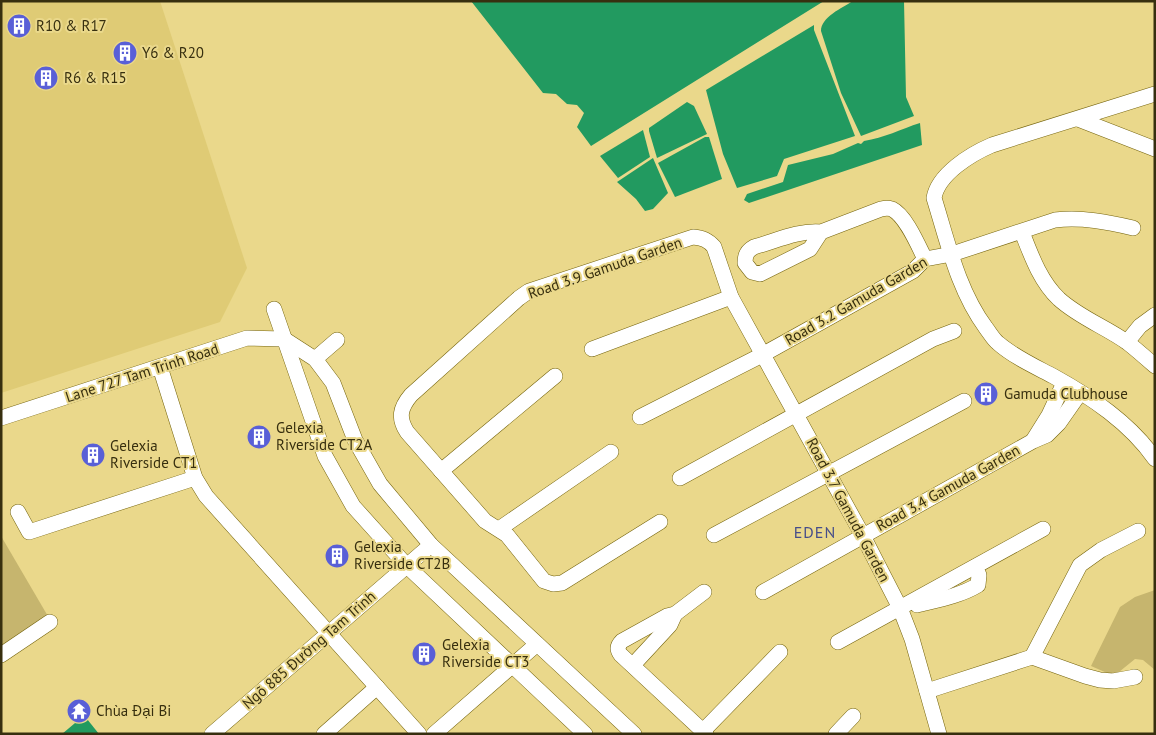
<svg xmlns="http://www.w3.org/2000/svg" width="1156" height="735" font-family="'PT Sans',sans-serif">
<rect width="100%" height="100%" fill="#ead88b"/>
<path fill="#dfcb75" d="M1,1H160L247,268L220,322L1,393Z"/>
<g fill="#c6b56e">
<path d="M1,536L49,618L1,650Z"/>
<path d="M1155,590V670L1143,660L1135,659L1114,676L1091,666L1120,607L1135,597Z"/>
</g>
<g fill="#229a60">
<path d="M471,1H824L591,146L577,127L584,113L577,105L567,104L556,94L543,93Z"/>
<path d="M853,1H904L906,97L914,116L861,136L841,93L821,31C821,17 842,8 853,1Z"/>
<path d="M814,25V30L855,136L784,159L777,176L737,188L723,154L706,90Z"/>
<path d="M687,102L694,106L707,134L657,158L649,131V128Z"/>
<path d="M920,123L922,145L749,203L744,200L747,194L783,182L788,165L833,154L858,143L861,144L864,141C884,138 901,129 920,123Z"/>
<path d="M643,130L650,157L618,178L600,156Z"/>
<path d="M705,137H709L722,179L675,197L658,163Z"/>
<path d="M653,158L668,193L653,209L645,211L636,199L617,182Z"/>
<path d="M81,718L87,719L99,734H62Z"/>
</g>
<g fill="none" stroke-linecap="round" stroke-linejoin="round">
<defs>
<g id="minor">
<path d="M1155,94L992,145C971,154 938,174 934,198C948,243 958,290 986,328C990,333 993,339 998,343C1014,357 1034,366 1053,376C1091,397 1130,423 1155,459"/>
<path d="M1078,119L1155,149"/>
<path d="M821,232L810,249L760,274L752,272L745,263C745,255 747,251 754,247C776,241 798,230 821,232L881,209C885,208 889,208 892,209C906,216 918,245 925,259"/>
<path d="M1022,232C1031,255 1040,281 1059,299C1080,318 1106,327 1128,343C1137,350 1146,358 1155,366"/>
<path d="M274,309L325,456L353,506L407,566L585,734"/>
<path d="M1127,342L1140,326L1155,315"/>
<path d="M592,349L731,297"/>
<path d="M315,359L337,340"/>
<path d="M160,367L195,478L206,496L419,734"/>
<path d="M640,417L762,355L913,271L925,259L952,254L1055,220C1082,217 1108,222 1133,228"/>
<path d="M1,418L247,338L284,339L315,359L333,383L355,440L380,484L431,545L634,734"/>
<path d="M1034,439L1049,415L1064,383"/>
<path d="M441,471L555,376"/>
<path d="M680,478L933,339L954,331"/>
<path d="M18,512L29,532L195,478"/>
<path d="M660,522L562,583L553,584L544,581L507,535L485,521L407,432C398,418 400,408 411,395L519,298L529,291L693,237C703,238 708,240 714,247L731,297L863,536L900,608L912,639L939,734"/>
<path d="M499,529L611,452"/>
<path d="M714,535L964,401"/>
<path d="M704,592L675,614L667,616L622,641C617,646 617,650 621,655L706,734"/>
<path d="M763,592L1033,441L1047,435L1059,423L1080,393"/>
<path d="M917,605C937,600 960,596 978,585L979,575L975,567"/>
<path d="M838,642L1043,529"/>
<path d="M1,655L50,622"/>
<path d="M1032,657L1080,565L1101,550L1138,531"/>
<path d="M633,665L670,625L675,614"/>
<path d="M927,691L1032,657L1085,676L1100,680L1113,681L1135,677"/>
<path d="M703,731L780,652"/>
<path d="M212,734L431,545"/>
<path d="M324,734L377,687"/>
<path d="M434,734L537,644"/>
<path d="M836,734L853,716"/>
</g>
</defs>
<use href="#minor" stroke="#75640d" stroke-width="16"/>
<use href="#minor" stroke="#fff" stroke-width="15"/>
</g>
<defs>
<symbol id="building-disc" viewBox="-11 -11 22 22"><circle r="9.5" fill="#595fd7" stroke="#ead88b"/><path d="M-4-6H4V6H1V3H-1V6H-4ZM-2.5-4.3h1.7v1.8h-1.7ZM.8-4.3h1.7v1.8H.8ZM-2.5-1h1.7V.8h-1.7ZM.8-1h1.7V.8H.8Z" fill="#fff"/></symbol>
<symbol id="temple-disc" viewBox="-11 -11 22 22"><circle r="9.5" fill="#595fd7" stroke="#ead88b"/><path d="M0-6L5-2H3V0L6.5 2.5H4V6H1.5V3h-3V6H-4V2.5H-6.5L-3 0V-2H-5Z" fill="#fff"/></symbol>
</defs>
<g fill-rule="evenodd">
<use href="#building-disc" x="5" y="12" width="28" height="28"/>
<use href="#building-disc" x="111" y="39" width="28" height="28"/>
<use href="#building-disc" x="32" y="64" width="28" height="28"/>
<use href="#building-disc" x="972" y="380" width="28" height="28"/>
<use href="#building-disc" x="245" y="423" width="28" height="28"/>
<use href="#building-disc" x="79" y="441" width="28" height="28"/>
<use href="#building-disc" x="323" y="542" width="28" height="28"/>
<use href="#building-disc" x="410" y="640" width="28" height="28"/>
<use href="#temple-disc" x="65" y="697" width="28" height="28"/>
</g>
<g text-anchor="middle" stroke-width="4" stroke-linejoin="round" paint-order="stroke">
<g font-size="15" fill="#372f0f" stroke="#ead88b" text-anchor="start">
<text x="36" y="31">R10 &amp; R17</text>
<text x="142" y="58">Y6 &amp; R20</text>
<text x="64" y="83">R6 &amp; R15</text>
<text x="1004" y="399">Gamuda Clubhouse</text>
<text x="276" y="433">Gelexia<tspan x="276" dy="17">Riverside CT2A</tspan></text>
<text x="110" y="451">Gelexia<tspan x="110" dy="17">Riverside CT1</tspan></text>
<text x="354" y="552">Gelexia<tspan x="354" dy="17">Riverside CT2B</tspan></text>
<text x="442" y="650">Gelexia<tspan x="442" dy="17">Riverside CT3</tspan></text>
<text x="96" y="716">Chùa Đại Bi</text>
</g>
<g font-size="15" fill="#372f0f" stroke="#ead88b">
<text transform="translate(605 268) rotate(-19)" y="5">Road 3.9 Gamuda Garden</text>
<text transform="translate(856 301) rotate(-30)" y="5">Road 3.2 Gamuda Garden</text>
<text transform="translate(142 373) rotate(-18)" y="5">Lane 727 Tam Trinh Road</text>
<text transform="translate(948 488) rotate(-29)" y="5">Road 3.4 Gamuda Garden</text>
<text transform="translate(848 510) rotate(62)" y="5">Road 3.7 Gamuda Garden</text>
<text transform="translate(309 650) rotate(-41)" y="5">Ngõ 885 Đường Tam Trinh</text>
</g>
<g font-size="16" letter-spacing="1" fill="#464d8a" stroke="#ead88b">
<text x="815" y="538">EDEN</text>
</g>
</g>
<rect width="1156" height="735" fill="none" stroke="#372f0f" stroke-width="5"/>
</svg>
